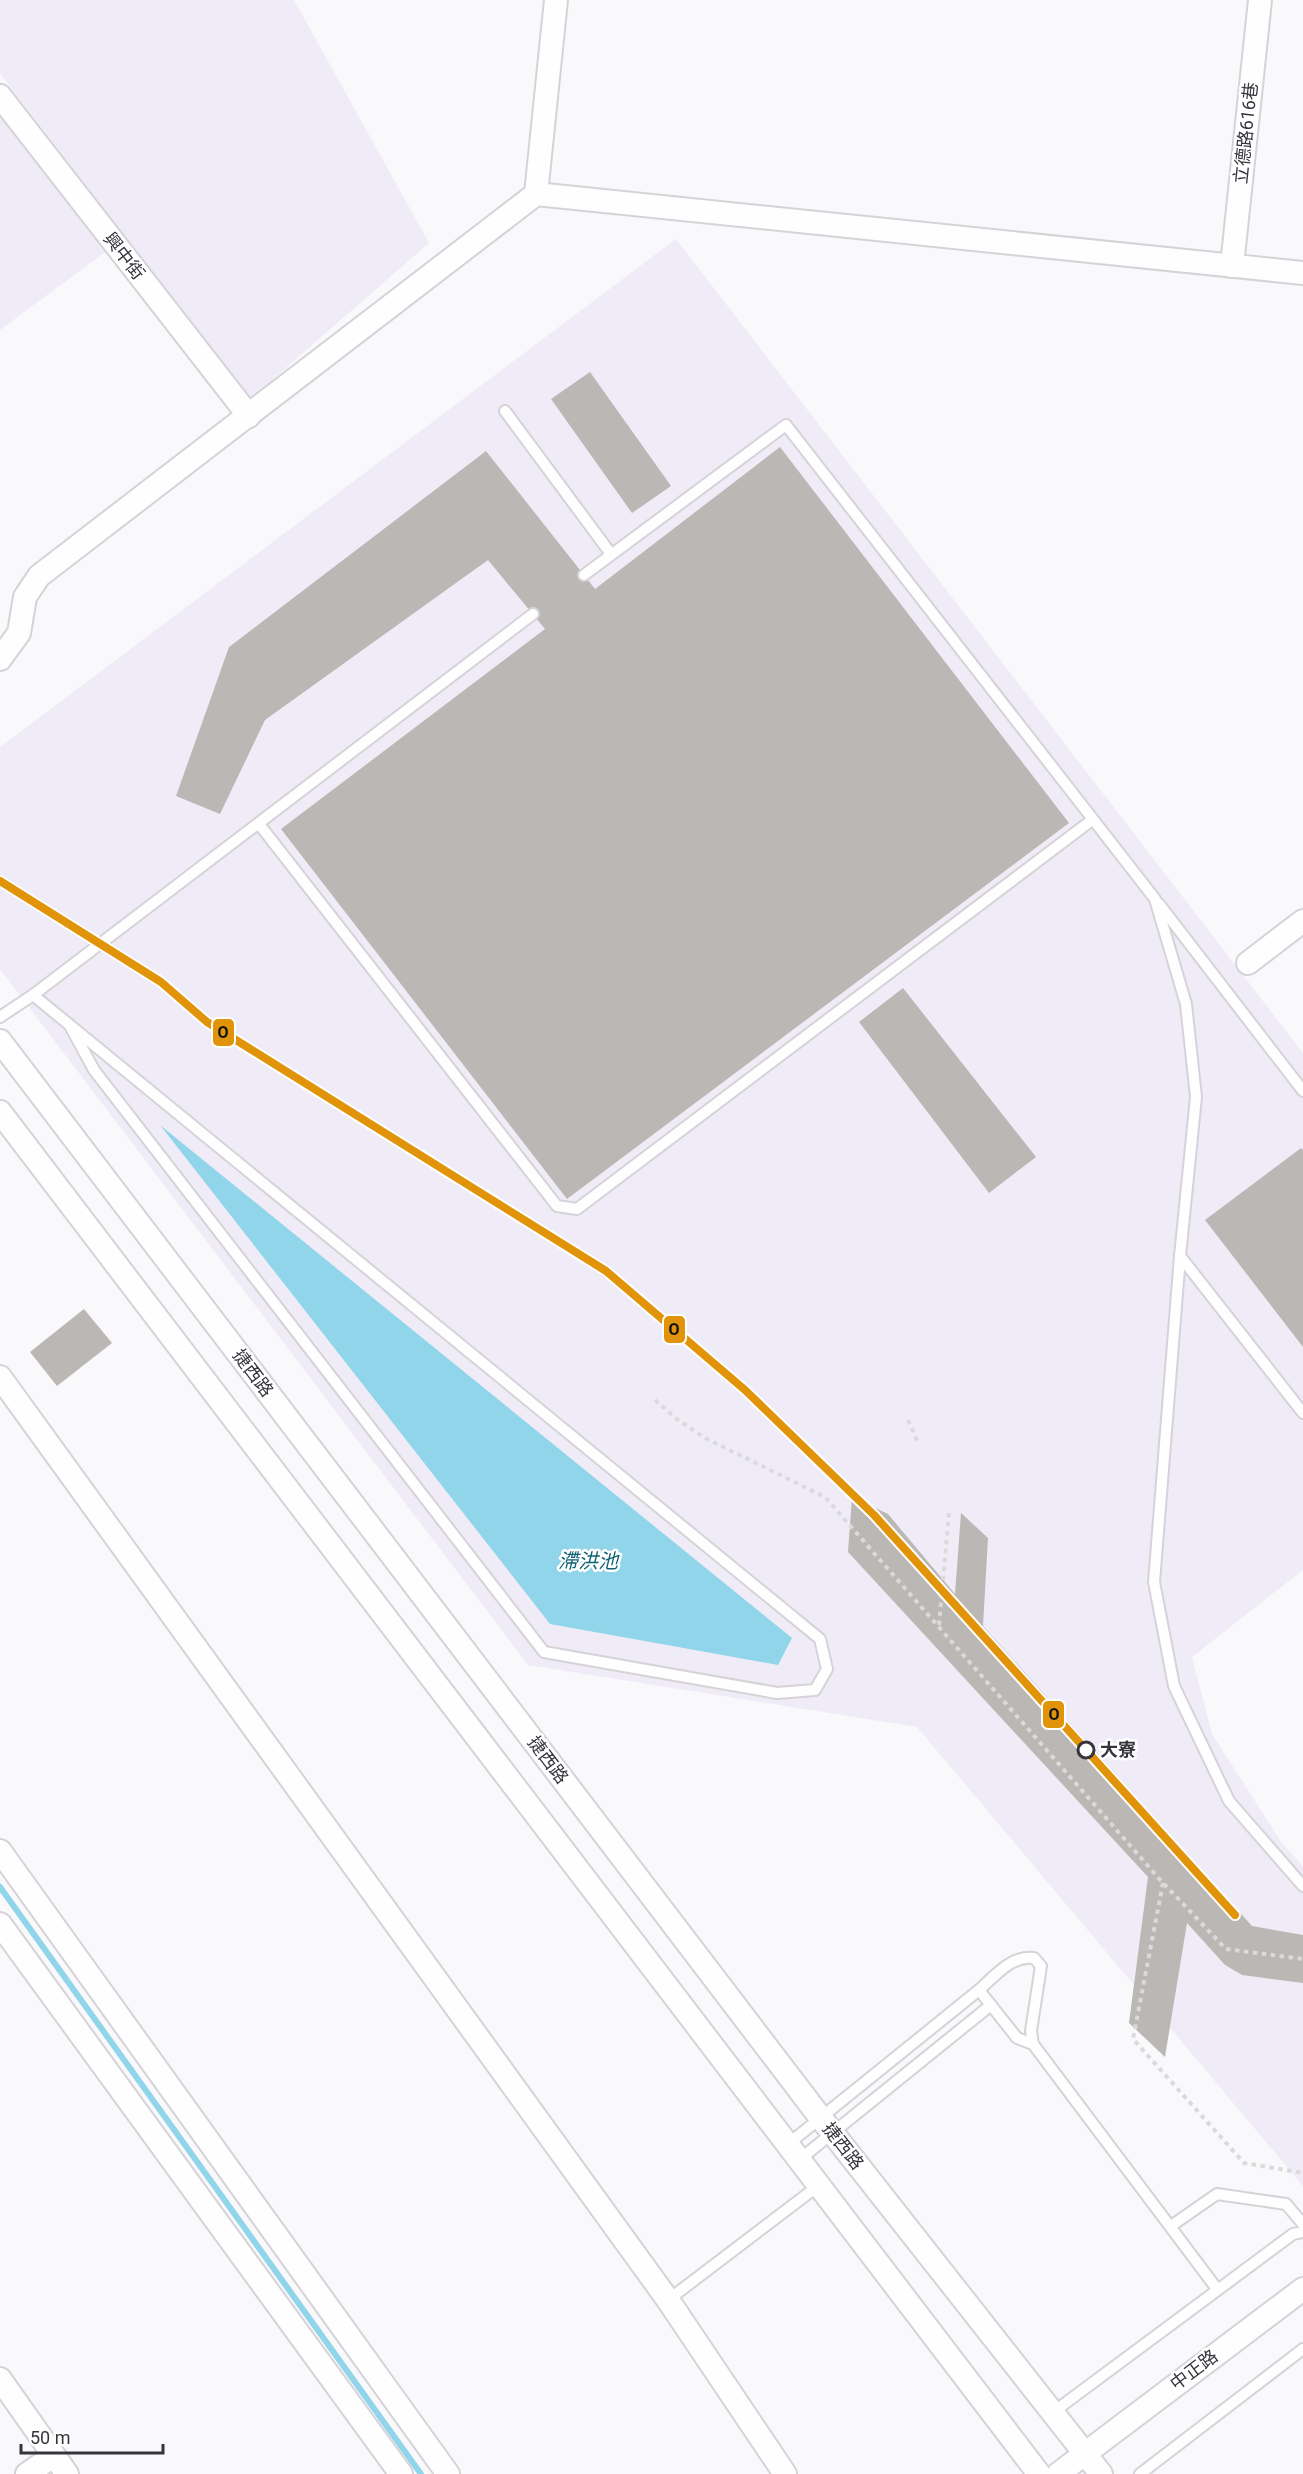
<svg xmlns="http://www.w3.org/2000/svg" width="1303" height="2474" font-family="Roboto,'Noto Sans TC',sans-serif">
<rect width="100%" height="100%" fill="#f9f8fb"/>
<g fill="#f0ecf7">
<path d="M0,0H294L429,243L249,400L0,73Z"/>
<path d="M0,112L109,249L0,330Z"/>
<path d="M676,239L1303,1053V1570L1192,1657L1212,1734L1282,1843L1303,1866V2186L917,1727L528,1665L0,969V747Z"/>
</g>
<path fill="#91d5ea" d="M160,1125L792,1638L778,1665L550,1624Z"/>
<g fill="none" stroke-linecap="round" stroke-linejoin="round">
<path stroke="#91d5ea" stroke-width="6" d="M0,1887L421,2474"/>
</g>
<g fill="#bbb7b5">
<path d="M590,372L671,486L632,513L551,399Z"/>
<path d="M780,447L1069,823L567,1199L281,829L545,629L488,560L265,720L220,814L176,796L229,647L486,451L595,589Z"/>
<path d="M903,988L1036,1157L989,1193L859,1022Z"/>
<path d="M1301,1148L1303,1150V1347L1205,1220Z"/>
<path d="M84,1309L112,1343L57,1386L30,1352Z"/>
<path d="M852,1497L888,1514L955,1594L961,1513L988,1538L983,1626L1252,1926L1303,1935V1983L1242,1975L1225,1965L1187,1923L1165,2057L1129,2023L1148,1877L848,1552Z"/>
</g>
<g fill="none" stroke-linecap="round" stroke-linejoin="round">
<defs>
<g id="service">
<path d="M505,411L611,554"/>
<path d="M584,575L786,425L1155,899L1186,1004L1196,1097L1180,1256L1154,1582L1174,1686L1229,1801L1303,1886"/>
<path d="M259,824L557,1206L577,1209L1092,820"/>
<path d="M1159,904L1303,1091"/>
<path d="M33,995L820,1639L827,1669L815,1690L777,1693L544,1652L94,1070L69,1024"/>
<path d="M0,1017L33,995L533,614"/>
<path d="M1180,1256L1303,1413"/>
<path d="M1033,2044L1017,2038L979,1990C995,1976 1011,1955 1034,1958L1041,1966L1031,2031L1033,2044L1217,2289"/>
<path d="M787,2145L979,1990"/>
<path d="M799,2160L991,2005"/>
<path d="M1171,2226L1217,2194L1286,2204L1303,2224"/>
<path d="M668,2300L818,2186"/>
<path d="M1052,2413L1293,2234L1303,2232"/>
<path d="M1140,2474L1303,2349"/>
</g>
<g id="minor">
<path d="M0,96L249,416"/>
<path d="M536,194L556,0"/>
<path d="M1232,266L1260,0"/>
<path d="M0,659L19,633L25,597L39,576L536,194L1303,273"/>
<path d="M1248,963L1303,921"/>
<path d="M0,1041L820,2117L1101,2474"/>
<path d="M0,1112L1039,2474"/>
<path d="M0,1377L668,2300L785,2474"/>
<path d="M0,1851L448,2474"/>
<path d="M0,1924L401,2474"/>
<path d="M0,2379L67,2474"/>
<path d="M27,2474L46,2461"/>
<path d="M1058,2474L1303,2289"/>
</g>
</defs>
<use href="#service" stroke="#d5d3d8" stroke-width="14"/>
<use href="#minor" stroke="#d5d3d8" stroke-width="26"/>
<g stroke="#dadadb" stroke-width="4" stroke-dasharray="4.5 4.5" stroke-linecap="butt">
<path d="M655,1400L678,1420L707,1439L825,1497L1163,1883L1226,1949L1303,1959"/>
<path d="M908,1420L919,1445"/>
<path d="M939,1625L949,1513"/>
<path d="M1163,1883L1133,2039L1244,2163L1303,2173"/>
</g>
<use href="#service" stroke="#fefefe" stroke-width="10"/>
<use href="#minor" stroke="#fefefe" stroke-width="22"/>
<defs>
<path id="metro-1" d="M0,881L161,982L207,1022L606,1271L745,1390L874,1515L1235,1915"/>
</defs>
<use href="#metro-1" stroke="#fff" stroke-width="12"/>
<use href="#metro-1" stroke="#e19409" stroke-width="8"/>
</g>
<circle fill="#fff" stroke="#37343c" stroke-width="3" cx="1086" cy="1750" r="8"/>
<g text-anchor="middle" stroke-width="5" stroke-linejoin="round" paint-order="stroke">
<g font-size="18" fill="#37343c" stroke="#fff">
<text transform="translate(1246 133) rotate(-84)" y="6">立德路616巷</text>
<text transform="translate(124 256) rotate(52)" y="6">興中街</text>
<text transform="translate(253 1373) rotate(53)" y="6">捷西路</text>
<text transform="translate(548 1760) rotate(53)" y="6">捷西路</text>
<text transform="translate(843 2146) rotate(52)" y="6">捷西路</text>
<text transform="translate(1194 2370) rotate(-37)" y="6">中正路</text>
</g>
<g font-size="18" font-weight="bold" fill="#37343c" stroke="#fff" text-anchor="start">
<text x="1100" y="1756">大寮</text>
</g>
<g font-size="20" font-style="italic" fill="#0f6175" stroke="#fff">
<text x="588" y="1568">滯洪池</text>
</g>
</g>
<g stroke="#fff" stroke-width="2">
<rect x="212" y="1018" width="23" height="29" rx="6" fill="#e19409"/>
<rect x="663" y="1315" width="23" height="29" rx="6" fill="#e19409"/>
<rect x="1042" y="1700" width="23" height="29" rx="6" fill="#e19409"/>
</g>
<g font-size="16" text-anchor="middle" font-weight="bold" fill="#111">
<text x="223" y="1038">O</text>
<text x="674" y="1335">O</text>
<text x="1054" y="1720">O</text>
</g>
<path d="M21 2444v9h142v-9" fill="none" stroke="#37343c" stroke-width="3"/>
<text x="30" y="2444" font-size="18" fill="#37343c" stroke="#ffffff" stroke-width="4.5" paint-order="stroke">50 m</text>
</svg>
